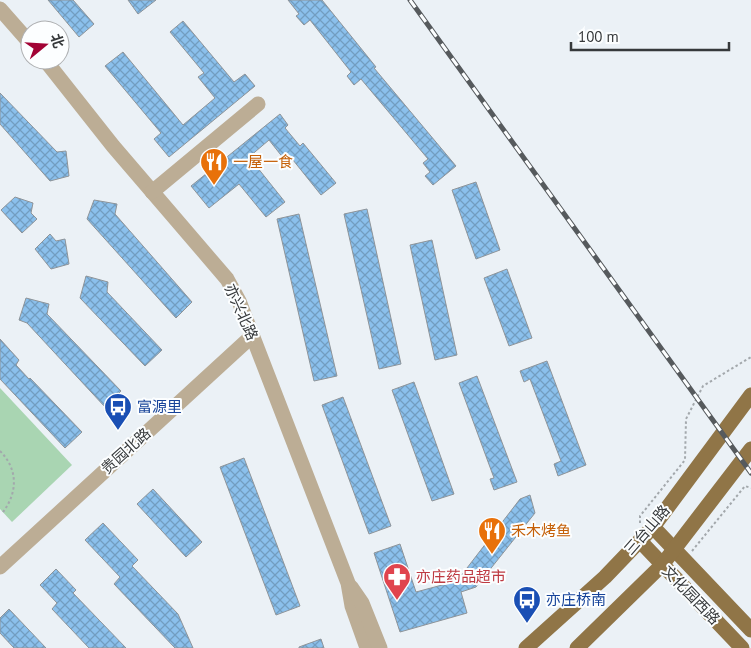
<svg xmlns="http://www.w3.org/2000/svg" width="751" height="648" font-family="'PT Sans','Noto Sans SC',sans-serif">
<defs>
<pattern id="building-cross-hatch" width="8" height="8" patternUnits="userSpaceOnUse" patternTransform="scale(1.25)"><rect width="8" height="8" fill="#8bc0ec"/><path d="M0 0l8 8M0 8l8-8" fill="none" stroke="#729dc0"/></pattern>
</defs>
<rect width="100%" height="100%" fill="#ebf1f6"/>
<path fill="#a9d5b2" d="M0,388L72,465L12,522L0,509Z"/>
<g fill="url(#building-cross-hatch)" stroke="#8e9499">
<path d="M48,0H73L94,24L79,37Z"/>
<path d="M128,0H156L138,14Z"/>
<path d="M288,0H322L376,67L374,68L456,166L433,185L425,176L430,172L423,163L428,159L361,79L354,85L347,76L351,72L310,20L304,25L296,16L299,14Z"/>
<path d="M183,21L234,82L245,74L255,86L169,157L154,139L161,133L105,66L123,52L183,125L215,98L198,77L204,73L170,32Z"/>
<path d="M0,93L57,152L66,151L69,176L50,181L0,124Z"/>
<path d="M280,114L288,125L285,128L300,146L303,143L336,183L321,195L289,155L284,159L269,140L249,157L285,202L266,217L239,184L209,208L191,186Z"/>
<path d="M476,182L500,250L476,259L452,190Z"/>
<path d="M15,197L33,203L31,213L37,219L22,233L1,210Z"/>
<path d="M94,200L117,204L115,214L192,302L176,318L87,219Z"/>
<path d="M367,209L401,364L379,369L344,214Z"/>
<path d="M299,214L337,376L314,381L277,219Z"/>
<path d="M50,234L56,241L65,239L69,264L51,269L35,249Z"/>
<path d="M432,240L457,355L435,360L410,245Z"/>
<path d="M507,269L532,338L509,346L484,278Z"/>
<path d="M86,276L108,282L107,292L162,350L145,366L80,298Z"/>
<path d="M26,298L49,304L47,314L121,391L105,407L27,323L19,320Z"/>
<path d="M0,339L19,360L16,365L29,379L30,378L82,432L65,448L0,379Z"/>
<path d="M547,361L586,465L558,476L554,464L561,461L530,379L524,382L520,371Z"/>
<path d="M477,376L517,482L494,490L490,479L494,478L459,383Z"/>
<path d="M414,382L454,494L432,501L392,390Z"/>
<path d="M343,397L391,526L369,534L322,405Z"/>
<path d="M244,458L300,606L276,615L220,467Z"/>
<path d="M153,489L202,542L186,557L137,504Z"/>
<path d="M530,495L535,513L476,587L461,592L467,613L400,632L374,553L400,544L416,592L457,581L520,499Z"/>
<path d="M103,523L138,560L132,566L178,614L193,648H175L114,584L120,577L85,540Z"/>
<path d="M56,569L76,590L73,593L126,648H89L52,609L57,603L40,585Z"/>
<path d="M9,609L46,648H14L0,633V618Z"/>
<path d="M321,639L324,648H299V647Z"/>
</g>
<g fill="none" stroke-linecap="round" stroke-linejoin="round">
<g stroke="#a3a8ac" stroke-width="2" stroke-dasharray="2.5 2.5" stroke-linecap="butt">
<path d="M0,451C18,469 18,492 3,512"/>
<path d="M640,523V516L685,460L686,419L703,386L751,357"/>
<path d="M692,551L745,486L751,488"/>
</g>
<g stroke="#bcad95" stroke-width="15">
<path d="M0,9L30,43"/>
<path d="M45,60L113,146L227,279L239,301L348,583L352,606L367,648"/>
<path d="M152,192L258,104"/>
<path d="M0,567L252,336"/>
<path d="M351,587L362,603L380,648"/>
</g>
<g stroke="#907547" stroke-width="15">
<path d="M653,527L751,630"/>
<path d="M640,541L742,648"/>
<path d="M526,648L605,577L653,527L751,395"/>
<path d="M577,648L662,565L751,449"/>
</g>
<defs>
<path id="rail" d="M410,0L751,473"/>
</defs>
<use href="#rail" stroke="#565a5d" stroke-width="5"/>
<use href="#rail" stroke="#fcfeff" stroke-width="3" stroke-dasharray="9" stroke-linecap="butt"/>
</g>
<defs>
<symbol id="restaurant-pin" viewBox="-11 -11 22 30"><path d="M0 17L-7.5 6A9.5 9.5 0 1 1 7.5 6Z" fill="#e8710a" stroke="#fcfeff"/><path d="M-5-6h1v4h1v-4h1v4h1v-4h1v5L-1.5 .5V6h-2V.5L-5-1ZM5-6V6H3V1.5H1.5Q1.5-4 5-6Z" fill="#fff"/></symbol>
<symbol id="bus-pin" viewBox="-11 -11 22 30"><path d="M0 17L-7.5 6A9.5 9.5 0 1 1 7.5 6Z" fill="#1a4fb4" stroke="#fcfeff"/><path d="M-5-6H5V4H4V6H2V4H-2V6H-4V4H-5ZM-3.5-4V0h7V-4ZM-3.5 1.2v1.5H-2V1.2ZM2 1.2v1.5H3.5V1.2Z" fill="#fff"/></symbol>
<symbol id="pharmacy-pin" viewBox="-11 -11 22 30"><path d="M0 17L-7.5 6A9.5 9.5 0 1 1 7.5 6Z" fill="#e0444e" stroke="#fcfeff"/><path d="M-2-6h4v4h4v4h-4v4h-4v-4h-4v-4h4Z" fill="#fff"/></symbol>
</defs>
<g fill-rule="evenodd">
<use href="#restaurant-pin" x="198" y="146" width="32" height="43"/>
<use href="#bus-pin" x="102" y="391" width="32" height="43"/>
<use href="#restaurant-pin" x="476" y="515" width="32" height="43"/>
<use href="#pharmacy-pin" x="381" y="561" width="32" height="43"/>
<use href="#bus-pin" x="511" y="584" width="32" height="43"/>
</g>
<g text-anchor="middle" stroke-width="4" stroke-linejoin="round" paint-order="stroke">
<g font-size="15" fill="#c56008" stroke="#fcfeff" text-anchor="start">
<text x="233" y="167">一屋一食</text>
<text x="511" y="536">禾木烤鱼</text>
</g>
<g font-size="15" fill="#36393b" stroke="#fcfeff">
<text transform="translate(241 312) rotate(66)" y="5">亦兴北路</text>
<text transform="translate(126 451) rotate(-42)" y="5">贵园北路</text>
<text transform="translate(647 530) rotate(-49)" y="5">三台山路</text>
<text transform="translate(691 595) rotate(46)" y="5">文化园西路</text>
</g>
<g font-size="15" fill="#164399" stroke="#fcfeff" text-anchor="start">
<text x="137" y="412">富源里</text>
<text x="546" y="605">亦庄桥南</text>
</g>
<g font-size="15" fill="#be3a42" stroke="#fcfeff" text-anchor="start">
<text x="416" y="582">亦庄药品超市</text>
</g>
</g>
<g transform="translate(45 45) rotate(72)"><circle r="24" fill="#fcfeff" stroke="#adafb1"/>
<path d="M0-4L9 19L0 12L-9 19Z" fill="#a20335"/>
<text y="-8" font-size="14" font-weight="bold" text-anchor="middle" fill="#36393b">北</text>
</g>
<path d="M571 42v8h158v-8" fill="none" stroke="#36393b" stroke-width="2.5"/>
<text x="578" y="42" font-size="15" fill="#36393b" stroke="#fcfeff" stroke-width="4" paint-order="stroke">100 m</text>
</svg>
